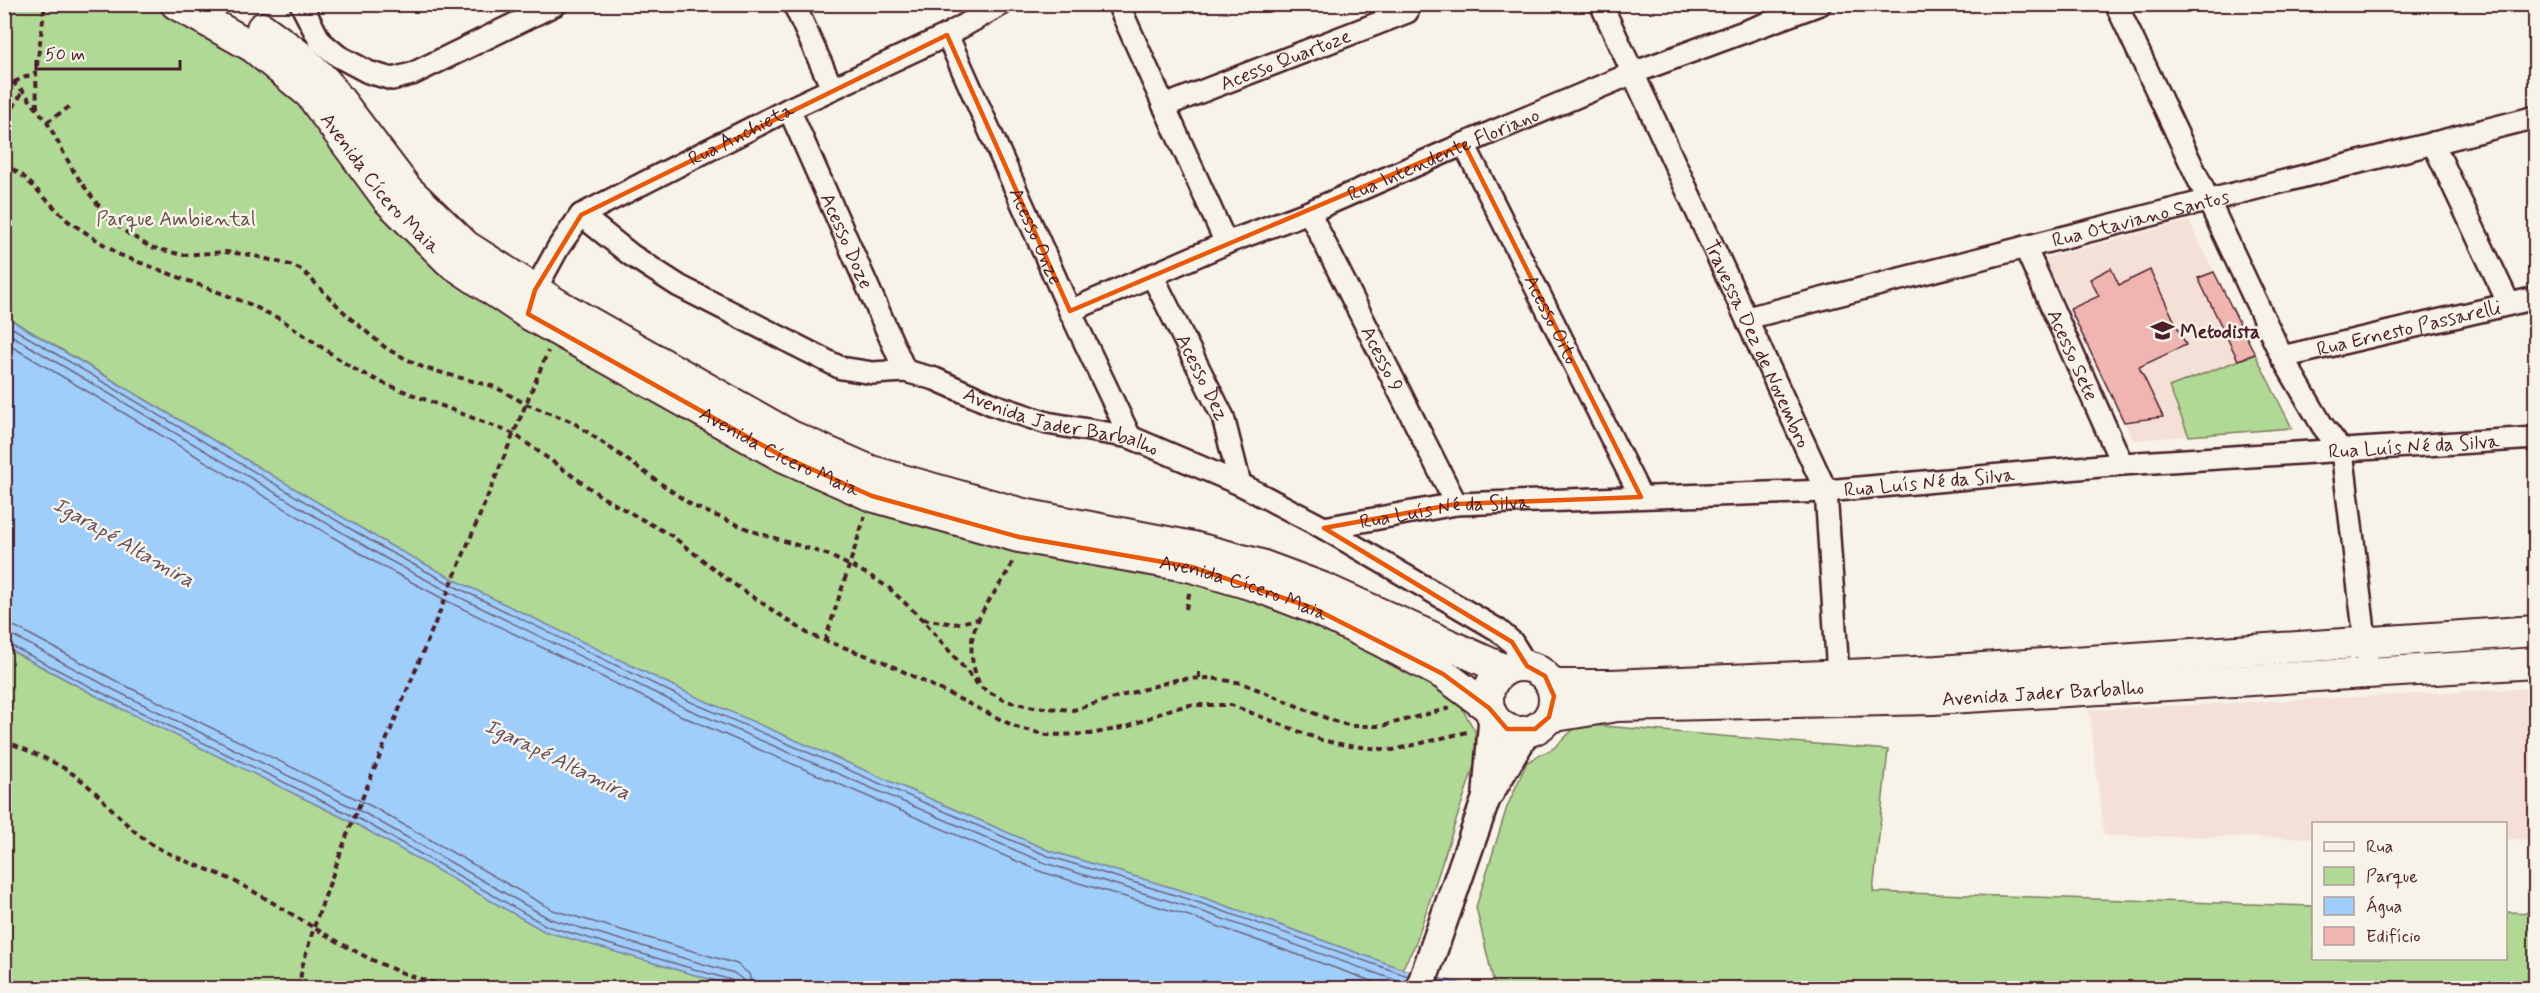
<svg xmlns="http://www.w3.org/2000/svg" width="2540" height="993" font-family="Mynerve,sans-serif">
<rect width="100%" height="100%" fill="#f7f3e8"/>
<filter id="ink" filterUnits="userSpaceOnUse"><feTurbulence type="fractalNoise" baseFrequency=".0167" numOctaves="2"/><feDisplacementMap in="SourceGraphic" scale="12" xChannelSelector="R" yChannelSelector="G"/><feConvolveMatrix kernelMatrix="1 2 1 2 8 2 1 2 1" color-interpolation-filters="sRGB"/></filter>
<g filter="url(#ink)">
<g fill="#f5e0d8">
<path d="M2189,221L2292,428L2133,440L2044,258Z"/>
<path d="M2535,688V840L2506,839V824H2314L2313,838L2104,836L2089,710Z"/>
</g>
<g fill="#b1d996" stroke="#7e7c60" stroke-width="1.5">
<path d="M154,4L248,55L274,75L511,319L1191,581L1277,607L1436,681L1460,705L1475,731L1476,760L1415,945L1402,969L1193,894L1050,851L694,696L459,582L391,546L5,316V5Z"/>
<path d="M2255,354L2292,428L2189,436L2169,387Z"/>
<path d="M4,647L108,702L360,826L544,931L740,988H5Z"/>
<path d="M1579,724L1888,750L1873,892L2313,906L2314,958H2506V912L2535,913V988H1495L1476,907L1507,807L1527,762L1554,748Z"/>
</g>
<path fill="#a0cefb" stroke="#7e88a8" stroke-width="1.5" d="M4,316L391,546L459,582L694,696L1050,851L1193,894L1402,969L1478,988H740L544,931L360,826L108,702L5,647Z"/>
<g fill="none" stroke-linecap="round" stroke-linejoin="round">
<g stroke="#6c657e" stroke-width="1.5">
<path d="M4,323L388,551L456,587L691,702L1048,856L1191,900L1408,976"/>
<path d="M4,331L385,558L453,594L688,709L1045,863L1189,907L1406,984"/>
<path d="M4,342L380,565L449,602L684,717L1042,872L1186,915L1391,988"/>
<path d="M4,625L16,627L118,682L371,806L553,910L737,964L749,974L753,988"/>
<path d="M4,634L12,635L114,690L366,814L550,919L734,973L742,979L744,988"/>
<path d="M4,642L110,697L363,821L547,926L731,980L735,983L736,988"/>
</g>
</g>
<g fill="#f1b5b1" stroke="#4a1f2b" stroke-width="1.5">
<path d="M2111,268L2119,285L2150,270L2186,345L2139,367L2163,417L2124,422L2070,309L2099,296L2090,279Z"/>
<path d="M2214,272L2255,354L2238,360L2198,278Z"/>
</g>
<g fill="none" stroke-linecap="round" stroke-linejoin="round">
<defs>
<g id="minor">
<path d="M301,4L320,41L338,56L368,72L392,79L412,74L556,4"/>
<path d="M794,4L832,88"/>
<path d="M1118,4L1226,243"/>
<path id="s1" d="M1601,4L1826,491L1838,674L1842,689"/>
<path d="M2116,4L2282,357L2322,425L2342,451L2367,655"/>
<path id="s2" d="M947,35L1070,311L1130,437"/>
<path id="s3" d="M1164,106L1407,12"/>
<path id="s4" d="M789,109L905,371"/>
<path d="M2433,143L2509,304"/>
<path id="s5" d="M1464,144L1641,497"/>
<path id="s6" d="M1309,212L1456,504"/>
<path id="s7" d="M581,215L631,255L679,286L841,368L873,373L905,371L935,379L994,405L1047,423L1130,437L1240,484L1324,528L1498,630L1512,642L1527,666"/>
<path id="s8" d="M2025,247L2122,464"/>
<path id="s9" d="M1152,275L1223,417L1240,484"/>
<path id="s10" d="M531,302L535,290L558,248L581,215L789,109L947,35L1002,4"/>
<path id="s11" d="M1070,311L1226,243L1309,212L1464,144L1633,73L1820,4"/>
<path id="s12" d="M1747,318L2536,117"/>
<path id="s13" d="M2282,357L2536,298"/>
<path id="s14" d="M1324,528L1456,504L1826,491L2122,464L2536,438"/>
</g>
<g id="tertiary">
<path d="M1487,792L1493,717"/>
<path d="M1420,988L1486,799L1526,732"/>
</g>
<g id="secondary">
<path id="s15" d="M176,4L253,47L310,94L388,200L449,261L528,314L780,455L872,496L1019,537L1192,567L1256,586L1313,608L1381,641L1443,674L1489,708"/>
<path d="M262,28L300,56L326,82L407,189L466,246L557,304L791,436L871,471L1023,514L1193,547L1261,565L1323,588L1505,670"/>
<circle cx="1521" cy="699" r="33"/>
<path d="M1552,685H1611L1938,671L2536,631"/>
<path id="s16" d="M1549,717L1617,706L1933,699L2536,663"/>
</g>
</defs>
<use href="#minor" stroke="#4a1f2b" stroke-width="26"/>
<use href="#tertiary" stroke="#4a1f2b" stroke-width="32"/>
<use href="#secondary" stroke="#4a1f2b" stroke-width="34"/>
<g stroke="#4a1f2b" stroke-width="4" stroke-dasharray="6 4.5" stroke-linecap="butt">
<path d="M4,75L23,91L47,122L74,172L89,193L109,219L126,232L150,247L183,255L225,252L251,255L290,265L302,270L350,318L387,349L424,368L495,387L526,404L573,422L693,506L755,532L826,554L869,575L889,588L922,619L980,687L1006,701L1034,707L1073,710L1179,679L1211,678L1242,683L1331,720L1351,726H1382L1450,708"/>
<path d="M14,82L35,73"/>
<path d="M13,108L23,91"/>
<path d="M37,108L36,73L45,4"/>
<path d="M47,122L72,105"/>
<path d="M4,163L23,176L68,221L120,255L247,303L282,320L352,368L383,383L514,434L602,497L672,536L732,583L810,635L884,662L1016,727L1047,735L1090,734L1127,727L1168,710L1190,705H1231L1321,740L1350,746L1393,750L1471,731"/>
<path d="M1186,609L1190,589"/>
<path d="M923,619L954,624L978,619"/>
<path d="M825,641L865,516"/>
<path d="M1199,678V668"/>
<path d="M979,683C958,631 985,611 1010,568L1013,559"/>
<path d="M4,740C27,751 53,760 73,774C101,793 120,822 147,841C173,859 206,867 234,881C309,920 376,977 462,988"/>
<path d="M299,988L302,967L314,927L347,835L548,351"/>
</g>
<use href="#minor" stroke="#f7f3e8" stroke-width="21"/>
<use href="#tertiary" stroke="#f7f3e8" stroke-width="27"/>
<use href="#secondary" stroke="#f7f3e8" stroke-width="30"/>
</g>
</g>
<path fill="none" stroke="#e8590c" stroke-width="4.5" stroke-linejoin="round" d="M947,35L1070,311L1464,144L1641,497L1456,504L1324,528L1512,642L1527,666L1545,676L1554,696L1549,717L1535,729H1507L1489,708L1443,674L1313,608L1192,567L1019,537L872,496L780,455L528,314L535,290L581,215Z"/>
<defs>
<symbol id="school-bare" viewBox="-9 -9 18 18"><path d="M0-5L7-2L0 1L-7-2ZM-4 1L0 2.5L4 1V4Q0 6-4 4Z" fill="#4a1f2b" stroke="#f7f3e8" stroke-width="2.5" paint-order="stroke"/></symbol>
</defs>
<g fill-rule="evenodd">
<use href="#school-bare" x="2146" y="314" width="33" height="33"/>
</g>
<g text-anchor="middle" stroke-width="5" stroke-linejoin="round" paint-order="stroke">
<g font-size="20" fill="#4a1f2b" stroke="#f7f3e8">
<text dy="7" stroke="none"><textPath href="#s3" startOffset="130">Acesso Quartoze</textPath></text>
<text dy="7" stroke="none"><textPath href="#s10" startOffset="280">Rua Anchieta</textPath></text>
<text dy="7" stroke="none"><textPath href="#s11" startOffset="405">Rua Intendente Floriano</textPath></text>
<text dy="7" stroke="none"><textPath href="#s15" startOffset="276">Avenida Cícero Maia</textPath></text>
<text dy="7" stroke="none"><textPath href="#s12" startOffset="406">Rua Otaviano Santos</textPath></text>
<text dy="7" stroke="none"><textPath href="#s2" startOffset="220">Acesso Onze</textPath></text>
<text dy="7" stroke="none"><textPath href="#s4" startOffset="144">Acesso Doze</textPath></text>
<text dy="7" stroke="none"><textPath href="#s5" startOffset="196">Acesso Oito</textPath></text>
<text dy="7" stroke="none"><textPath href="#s13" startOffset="130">Rua Ernesto Passarelli</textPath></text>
<text dy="7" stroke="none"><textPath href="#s1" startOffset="374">Travessa Dez de Novembro</textPath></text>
<text dy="7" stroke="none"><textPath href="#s8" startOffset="118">Acesso Sete</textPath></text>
<text dy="7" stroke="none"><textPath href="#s6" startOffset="164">Acesso 9</textPath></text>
<text dy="7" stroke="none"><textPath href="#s9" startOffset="114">Acesso Dez</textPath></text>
<text dy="7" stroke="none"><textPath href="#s7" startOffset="532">Avenida Jader Barbalho</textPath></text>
<text dy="7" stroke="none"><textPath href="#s14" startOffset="1094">Rua Luís Né da Silva</textPath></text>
<text dy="7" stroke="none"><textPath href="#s15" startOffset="762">Avenida Cícero Maia</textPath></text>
<text dy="7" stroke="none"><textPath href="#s14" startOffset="608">Rua Luís Né da Silva</textPath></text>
<text dy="7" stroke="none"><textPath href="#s14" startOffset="122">Rua Luís Né da Silva</textPath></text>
<text dy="7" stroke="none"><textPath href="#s15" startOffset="1248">Avenida Cícero Maia</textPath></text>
<text dy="7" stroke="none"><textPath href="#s16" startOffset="495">Avenida Jader Barbalho</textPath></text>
</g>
<g font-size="20" fill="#644e46" stroke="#f7f3e8">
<text x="176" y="225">Parque Ambiental</text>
</g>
<g font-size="20" font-weight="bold" fill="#4a1f2b" stroke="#f7f3e8" text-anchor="start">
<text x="2180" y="338">Metodista</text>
</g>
<g font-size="21" font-style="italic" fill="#604b5f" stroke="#f7f3e8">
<text transform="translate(124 542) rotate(30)" y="7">Igarapé Altamira</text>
<text transform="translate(558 759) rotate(26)" y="7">Igarapé Altamira</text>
</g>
</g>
<rect width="2540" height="993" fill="none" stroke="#f7f3e8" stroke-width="24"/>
<rect x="12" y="12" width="2516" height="969" fill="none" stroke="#4a1f2b" stroke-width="2" filter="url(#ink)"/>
<rect x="2312" y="822" width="195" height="138" fill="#f7f3e8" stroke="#b29e9c" stroke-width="1.5"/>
<rect x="2324" y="842" width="30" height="9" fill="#f7f3e8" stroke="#b29e9c" stroke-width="1.5"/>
<text x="2366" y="852" font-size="18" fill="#4a1f2b">Rua</text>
<rect x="2324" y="867" width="30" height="18" fill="#b1d996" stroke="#b29e9c" stroke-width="1.5"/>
<text x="2366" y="882" font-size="18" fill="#4a1f2b">Parque</text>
<rect x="2324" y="897" width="30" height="18" fill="#a0cefb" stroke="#b29e9c" stroke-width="1.5"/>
<text x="2366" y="912" font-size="18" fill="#4a1f2b">Água</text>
<rect x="2324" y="927" width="30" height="18" fill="#f1b5b1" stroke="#b29e9c" stroke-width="1.5"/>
<text x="2366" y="942" font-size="18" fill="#4a1f2b">Edifício</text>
<path d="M36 60v9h144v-9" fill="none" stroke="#4a1f2b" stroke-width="3"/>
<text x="45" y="60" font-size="18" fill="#4a1f2b" stroke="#f7f3e8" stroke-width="4.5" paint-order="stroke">50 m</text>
</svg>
